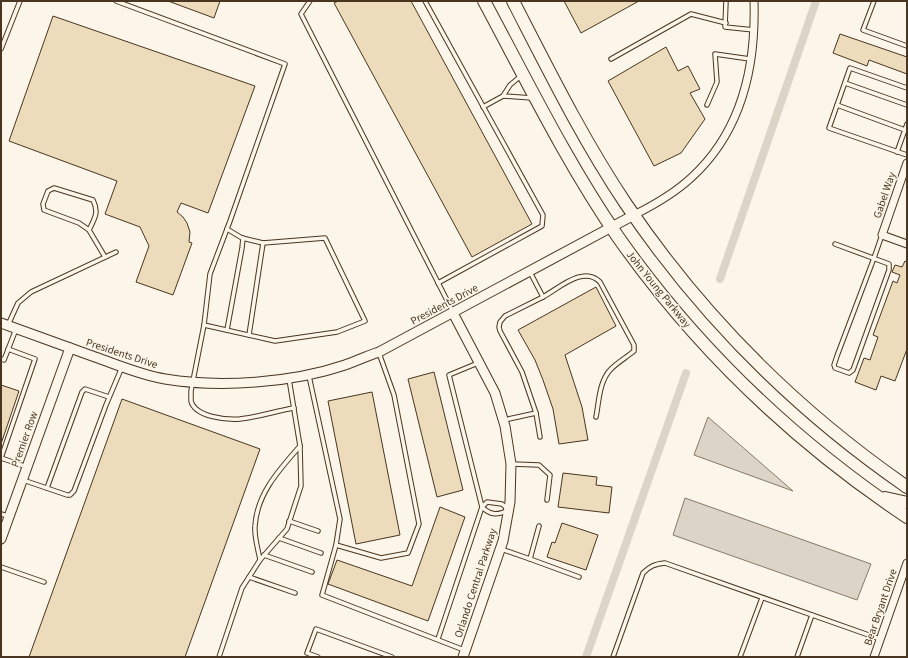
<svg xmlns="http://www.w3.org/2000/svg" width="908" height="658" font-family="'Source Sans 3',sans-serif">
<rect width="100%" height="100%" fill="#fbf6e9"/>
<g fill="#dcd4c6" stroke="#887966">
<path d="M708,417L793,491L694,455Z"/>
<path d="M685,498L871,564L857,600L673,535Z"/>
</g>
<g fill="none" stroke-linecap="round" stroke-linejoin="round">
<g stroke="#dcd4c6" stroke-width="8">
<path d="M720,279L816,1"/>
<path d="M586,657L686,373"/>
</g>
</g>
<g fill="#ecdcbc" stroke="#4a3520">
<path d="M168,1H220L214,18Z"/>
<path d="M338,1H411L532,224L472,257L334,3Z"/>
<path d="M564,1H639L581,33Z"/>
<path d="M53,16L255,86L208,213L181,203L177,212L183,217L187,223L190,232L189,242L192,243L173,295L136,282L149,246L140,227L105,214L117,181L9,141Z"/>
<path d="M840,34L907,57V74L869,60L867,66L833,53Z"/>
<path d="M666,47L678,71L688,66L700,89L690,93L705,119L681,153L654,166L608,81Z"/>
<path d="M905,261L907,262V349L895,381L881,376L876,390L855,382L864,358L870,360L878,337L873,335L893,281L897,283L900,275L892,272L895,265L902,267Z"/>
<path d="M596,287L616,326L565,355L582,407L588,440L559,444L553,409L543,380L535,360L518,330Z"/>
<path d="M434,372L463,490L437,497L408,379Z"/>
<path d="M1,385L19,391L1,444Z"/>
<path d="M372,392L400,535L356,544L328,401Z"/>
<path d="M122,399L260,449L185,657H29Z"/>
<path d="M563,473L597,477L596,485L612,487L609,513L558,507Z"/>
<path d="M440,507L465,517L428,621L328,584L337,560L412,586Z"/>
<path d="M562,523L598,535L586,570L547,557L552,542L555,543Z"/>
</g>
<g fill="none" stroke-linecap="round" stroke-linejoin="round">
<defs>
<g id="service">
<path d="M116,1L285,64L230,221L210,274L204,325L191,391C191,394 191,398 191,401C195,417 226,420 240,419C258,417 276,411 294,408"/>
<path d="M310,1L301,14L453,312"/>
<path d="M425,1L543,215L542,226L438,283"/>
<path d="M726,1L725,27L754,30"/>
<path d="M874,1L863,30L907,46"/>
<path d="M1,49L20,1"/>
<path d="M611,59L691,14L726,23"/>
<path d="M845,83L907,105"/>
<path d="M907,88L850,68L829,128L907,155"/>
<path d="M503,96L532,98"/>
<path d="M707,105L717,82L715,54L750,59"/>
<path d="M837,105L905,130"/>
<path d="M483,107L503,96L510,85L522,75"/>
<path d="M897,152L907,124"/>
<path d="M89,230C95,218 99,212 93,200L54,188L48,191L43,204L44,210L79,223L89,230L105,257"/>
<path d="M835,244L889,264V270L853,370L849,373L835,368L834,365L837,356L874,258L882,235"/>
<path d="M530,272L543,297C559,288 584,265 600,282L634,345V351C627,357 618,362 611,369C599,381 599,402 596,417"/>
<path d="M8,325L18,303L31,292L116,252"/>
<path d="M204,325L275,341L337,332L365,321L325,238L263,243L242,238L227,229"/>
<path d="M227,330L242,248L243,238"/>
<path d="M249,335L263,243"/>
<path d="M8,349L35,359L1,458L27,467"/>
<path d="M1,359L4,360L16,329"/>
<path d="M309,376L340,519L336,545L322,595L464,650"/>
<path d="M536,413L540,437"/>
<path d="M504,420L536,413L522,372L500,331L499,327L500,322L505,316L543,297"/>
<path d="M512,464L539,465L550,475L547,500"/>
<path d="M23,480L67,495H70L74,491L106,405L122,367"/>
<path d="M47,488L82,392L85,389L109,397"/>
<path d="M487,502L502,504L509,510C498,515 491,516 482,507Z"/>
<path d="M1,514L8,516"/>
<path d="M289,521L318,531"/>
<path d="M279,538L321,553"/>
<path d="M336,545L381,558L408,553L419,524L394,395L379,353"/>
<path d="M501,549L530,559L539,526"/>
<path d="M264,555L312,572"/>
<path d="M530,559L579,577"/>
<path d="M260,560C258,549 254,536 255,526C257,493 280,469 300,446"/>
<path d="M1,567L44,582"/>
<path d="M249,577L295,593"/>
<path d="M438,639L482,507L449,375L478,363"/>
<path d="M219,657L242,588L260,560L287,529L301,486L300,446L289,379"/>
<path d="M318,657L307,653L316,629L392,657"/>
<path d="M613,657L643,573C650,566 655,564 665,563L880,639"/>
<path d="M740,657L762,598"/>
<path d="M797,657L812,615"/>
</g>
<g id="minor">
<path d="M907,163L882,235L907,244"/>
<path d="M634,215C654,205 675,193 692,177C742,131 756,66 754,1"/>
<path d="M874,657L907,563"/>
</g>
<g id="tertiary">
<path d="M453,313L495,393L505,426L511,464L510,502L503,541L463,657"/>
<path d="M1,323C32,334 64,346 95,357C118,365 141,375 165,379C220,388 292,383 345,365C356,361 367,356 379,352L634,215"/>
<path d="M1,539L70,348"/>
</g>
<g id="trunk">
<path d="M484,1C527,81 567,163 618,237C696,348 795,442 907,517"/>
<path d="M513,1C548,69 583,140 626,204C701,315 797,411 907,487"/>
<path d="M885,498L907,503"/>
</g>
</defs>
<use href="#service" stroke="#4a3520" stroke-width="5.5"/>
<use href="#minor" stroke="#4a3520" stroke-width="9"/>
<use href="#tertiary" stroke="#4a3520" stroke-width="11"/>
<use href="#trunk" stroke="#4a3520" stroke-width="14"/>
<use href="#service" stroke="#fbf6e9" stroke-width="3.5"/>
<use href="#minor" stroke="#fbf6e9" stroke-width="7"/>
<use href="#tertiary" stroke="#fbf6e9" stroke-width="9"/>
<use href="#trunk" stroke="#fbf6e9" stroke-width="12"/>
</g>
<g text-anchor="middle" stroke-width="3" stroke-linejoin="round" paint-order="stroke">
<g font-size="11" fill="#4a3520" stroke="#fbf6e9">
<text transform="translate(884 195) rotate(-71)" y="4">Gabel Way</text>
<text transform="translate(659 289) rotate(51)" y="4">John Young Parkway</text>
<text transform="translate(444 304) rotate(-28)" y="4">Presidents Drive</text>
<text transform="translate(122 353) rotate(18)" y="4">Presidents Drive</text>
<text transform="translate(24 439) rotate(-70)" y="4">Premier Row</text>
<text transform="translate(475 583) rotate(-72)" y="4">Orlando Central Parkway</text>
<text transform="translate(880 607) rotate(-71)" y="4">Bear Bryant Drive</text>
</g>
</g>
<rect width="908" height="658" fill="none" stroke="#4a3520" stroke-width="4"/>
</svg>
